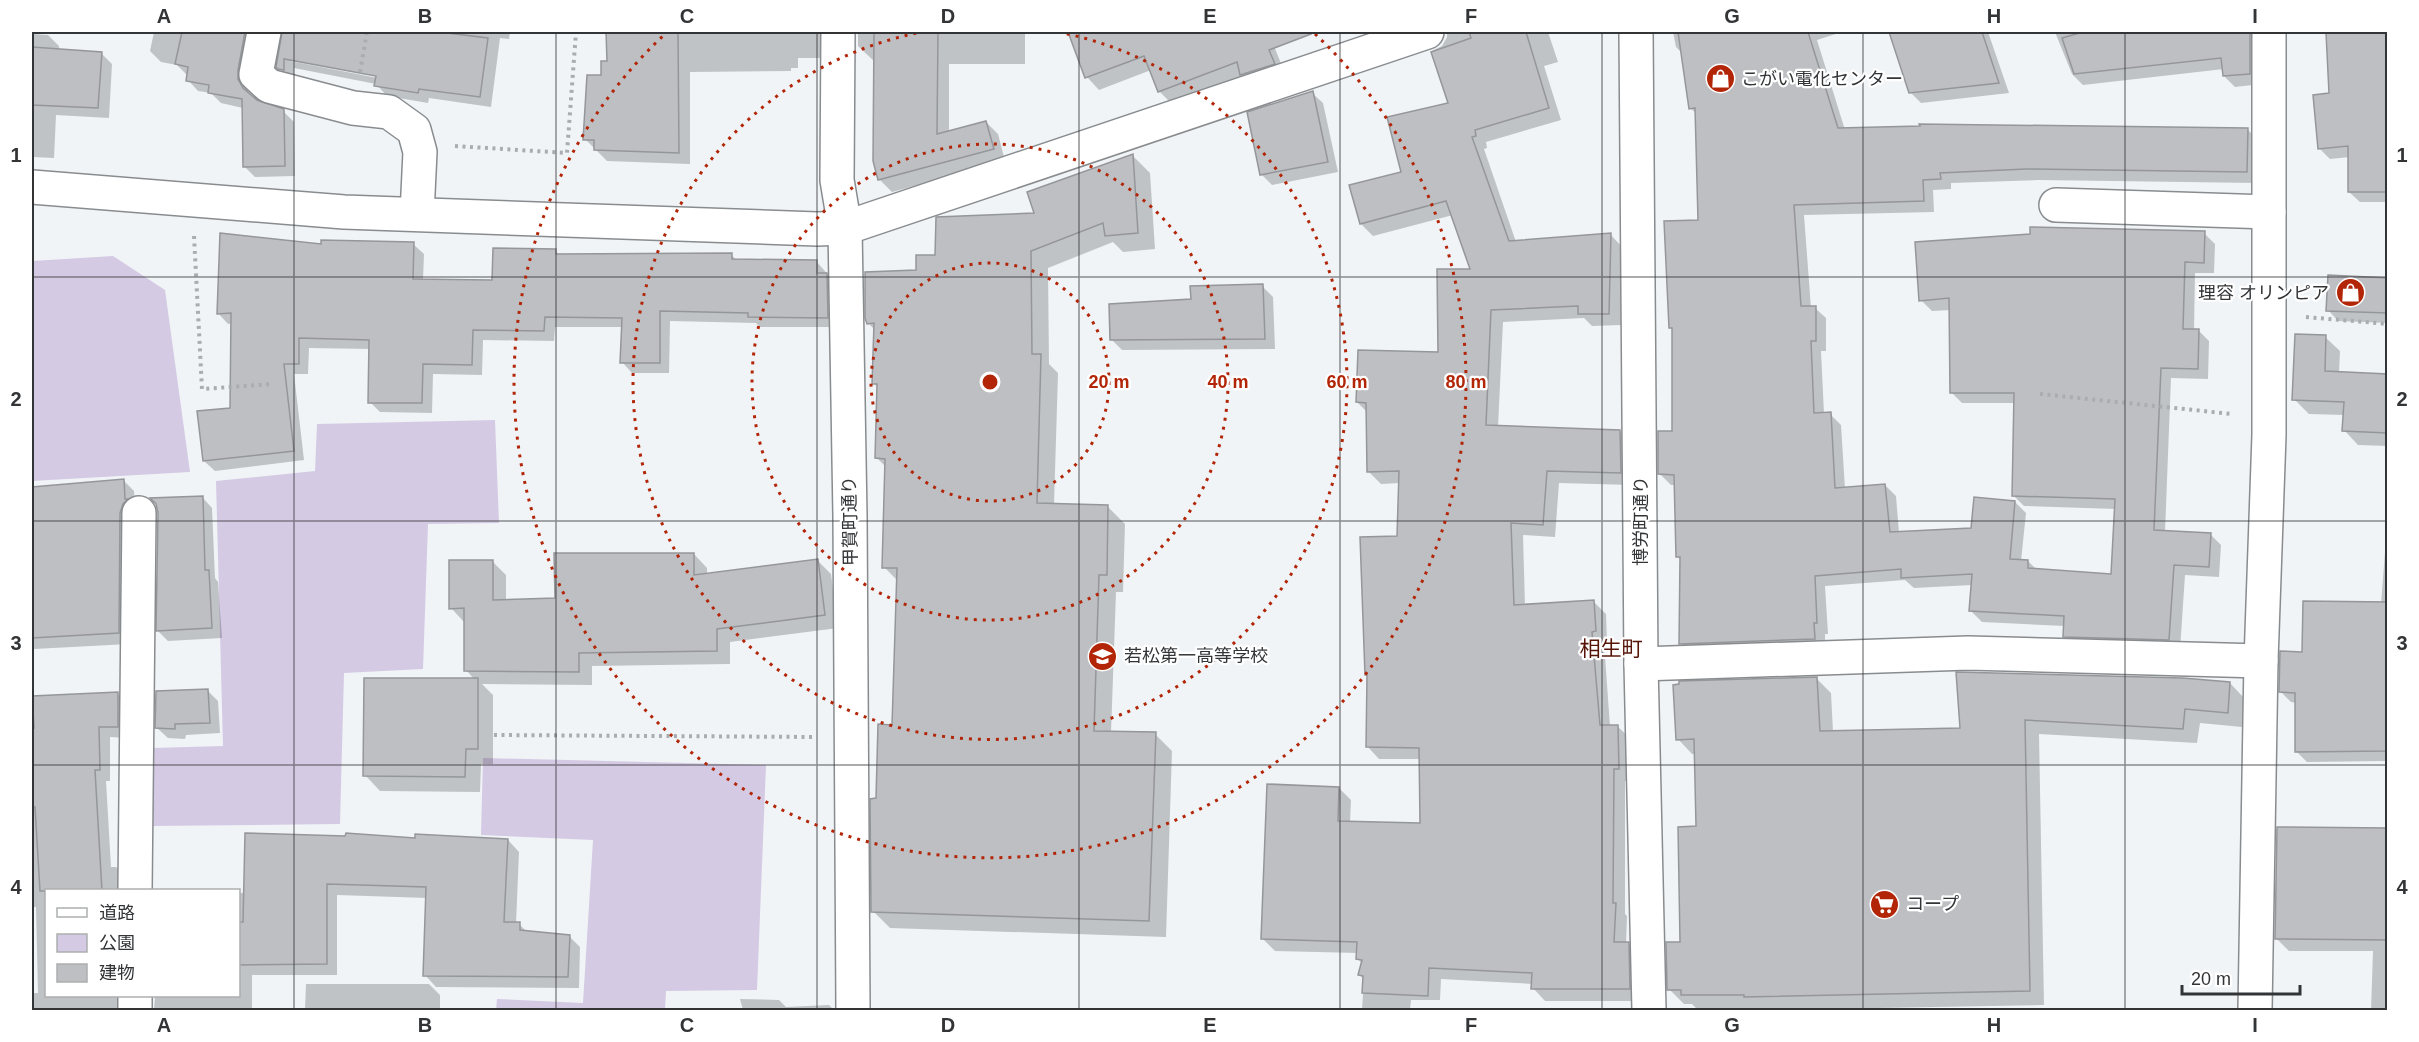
<svg xmlns="http://www.w3.org/2000/svg" width="2419" height="1042" font-family="Helvetica,'Noto Sans JP',sans-serif">
<rect width="100%" height="100%" fill="#f0f4f7"/>
<g fill="#d5cae4">
<path d="M113,256L165,290L190,472L32,481V261Z"/>
<path d="M495,420L499,523L428,524L423,669L344,673L340,824L150,826L152,748L223,746L216,481L315,471L317,424Z"/>
<path d="M483,758L766,765L757,990L666,991L665,1010H496L497,999L583,1003L593,840L481,835Z"/>
</g>
<g fill="#0003" fill-rule="evenodd">
<path d="M154,32H260L248,82V91L256,101L283,111L294,122L295,176L255,177L244,166L243,108L221,103L211,93L198,91L188,80L187,75L177,65L161,62L150,51Z"/>
<path d="M284,32H510L509,39L500,38L491,107L429,98L428,103L387,96L376,84L294,68V80L291,79L278,67ZM290,58L384,76L383,79L290,61Z"/>
<path d="M608,32H837L831,58H798V68H791V71L690,72V164L607,161L585,139L608,63Z"/>
<path d="M858,32H1025V64H949V132L986,122L998,134L1005,161L892,192L880,180L875,62L858,46Z"/>
<path d="M1069,32H1296L1272,41L1286,76L1172,104L1160,92L1151,70L1099,90L1087,77Z"/>
<path d="M1447,32H1476L1477,35L1488,32H1548L1558,62L1544,66L1561,120L1486,142L1487,148L1484,149L1516,242L1610,234L1622,247L1621,325L1592,326L1584,318L1503,322L1498,427L1620,431L1632,444V485L1559,483L1555,537L1523,535L1525,606L1593,601L1606,614L1607,643H1604L1610,726H1617L1630,738V781H1625V914L1627,916L1626,944L1640,956L1641,1001H1545L1533,988V984L1441,979L1440,1000H1411L1410,1010H1362L1364,979L1360,975L1363,964L1358,959V953L1275,951L1263,939L1339,788L1351,800L1350,823L1422,825L1420,759H1379L1367,746L1399,537L1400,483L1381,484L1368,471V413L1357,402L1439,354L1472,270L1453,215L1373,236L1361,224L1402,173L1450,104L1432,51L1442,46L1447,37Z"/>
<path d="M1673,32H1842L1817,40L1845,130L2247,129L2258,140L2257,183L2038,180L1951,183V189L1933,190L1934,212L1804,215L1811,308H1815L1826,318V351H1821L1824,414H1830L1841,425L1845,489L1885,485L1896,496L1899,533L1973,530L2015,502L2026,513L2021,561H2028L2037,570L2113,575L2116,509L2024,506L2013,495L2016,403H1962L1951,392V310L1932,311L1921,300L2204,233L2215,244L2214,273H2195L2194,330H2198L2209,341L2208,379L2171,378L2165,532L2210,534L2221,545L2219,577L2185,575L2180,650L2075,647L2064,636L2065,626L1982,622L1971,611L1972,585L1914,588L1905,580L1825,586L1828,634H1825V650L1692,654L1681,643V560L1677,556L1676,485H1671L1660,474L1673,433V330L1670,327L1699,222L1697,114L1690,108L1683,54L1676,47Z"/>
<path d="M1891,32H1988L2009,93L1921,103L1910,92Z"/>
<path d="M2055,32H2258L2261,84L2235,87L2224,76V69L2083,85L2072,74Z"/>
<path d="M2328,32H2388V202H2360L2349,192L2350,157L2330,159L2319,148L2331,95Z"/>
<path d="M32,34L48,35L59,46V50L101,53L112,64L109,118L56,115L54,158L32,157Z"/>
<path d="M1312,93L1323,103L1338,172L1272,185L1261,174Z"/>
<path d="M1133,156L1150,173L1155,249L1123,252L1113,242L1048,268L1049,364L1058,373L1054,505L1108,507L1125,524L1123,592H1116L1111,733L1155,734L1172,751L1166,937L890,928L873,911L878,800L893,726L898,581L884,567L887,468L877,458L878,388L874,383L875,330L868,323L918,272L936,256L1036,214Z"/>
<path d="M413,244L424,254L423,280L494,282L555,251L560,255H731L737,260L816,261L837,285L838,327H760L756,323L670,321L669,373H632L622,362L623,327H555L554,341L483,340L482,375L433,374L432,413L380,412L370,402L371,349L309,348L308,374H294L304,460L215,471L204,461L231,409L233,323L228,324L218,313L323,246Z"/>
<path d="M2388,279V323L2338,321L2328,310Z"/>
<path d="M1262,286L1273,297L1275,349L1122,350L1111,339Z"/>
<path d="M2325,337L2340,351L2339,373L2388,376V446L2358,445L2344,430L2345,415L2309,414L2294,399Z"/>
<path d="M123,480L134,491L135,508L129,644L34,649L32,646V488Z"/>
<path d="M202,497L212,508L215,578L218,582L222,638L168,641L158,631Z"/>
<path d="M2385,552H2388V761L2307,762L2296,751L2297,703L2291,702L2281,692L2304,653L2381,604Z"/>
<path d="M694,554L707,568V574L817,560L831,574L838,628L730,642V664L592,666V685L482,684L493,695V764H481L480,792L380,791L365,775L474,679L466,670L464,622L451,608L492,561L506,575V602L557,600Z"/>
<path d="M1816,678L1831,693L1833,732L1961,729L2230,683L2244,698L2242,727L2200,723L2197,743L2039,734L2044,1005L1759,1010L1697,1009L1692,1004H1684L1669,989L1681,944L1697,828L1696,754H1692L1678,739Z"/>
<path d="M207,690L218,701L220,733L186,735L185,739L168,738L157,728Z"/>
<path d="M118,694L129,705V738L110,737V781H106L111,867H116L127,878V890H46V996H132L127,1010H32V993H38L36,907H32V698Z"/>
<path d="M2388,829V1010H2371L2373,951H2289L2276,938Z"/>
<path d="M417,839L508,840L519,852L516,924H519L527,932L569,936L580,947L579,988L436,987L425,975L427,898L337,895V975H252V1010H154L155,996H238V893H245Z"/>
<path d="M306,984H429L440,995V1010H305Z"/>
<path d="M740,999L779,1000L786,1007L829,1005L834,1010H743Z"/>
</g>
<g fill="#bebfc3" stroke="#95969a" stroke-width="1.5">
<path d="M182,32H245L238,70V79L243,88L257,100L284,109L285,166L243,167L242,99L208,93L209,85L186,81L188,67L175,64Z"/>
<path d="M282,32H439L488,38L480,97L419,89L418,93L374,86L376,76L284,59V70L278,69L276,67Z"/>
<path d="M606,32H678L679,153L594,150V140H583L587,75H601V61H607Z"/>
<path d="M874,32H938L937,134L986,121L994,149L878,180L873,161Z"/>
<path d="M1068,32H1310L1311,34L1269,50L1275,64L1240,75L1237,62L1158,92L1144,56L1085,78Z"/>
<path d="M1469,32H1526L1549,108L1475,130L1476,136L1472,137L1509,241L1611,233L1609,314H1578V306L1491,310L1486,425L1620,430L1621,473L1547,471L1543,525L1511,523L1514,605L1594,600L1596,631L1592,632L1600,725H1618L1619,769H1614L1613,903H1616L1614,942H1629L1630,989H1531L1532,973L1429,968L1428,996L1362,993L1363,976L1358,975L1362,960L1356,959L1357,942L1261,939L1267,784L1339,787L1338,821L1420,823L1419,748L1366,747L1367,675H1365L1360,537L1397,536L1399,471L1367,472L1366,403L1356,402L1358,350L1438,352L1437,269H1470L1446,201L1360,224L1349,185L1401,172L1387,117L1448,103L1431,52L1471,38Z"/>
<path d="M1678,32H1808L1838,128L1920,126L1919,124L2248,128L2247,172L2026,169L1940,173L1941,179L1923,180L1924,201L1794,205L1801,306H1816V341H1811L1814,413L1831,412L1835,488L1885,484L1890,532L1971,528L1974,497L2015,501L2010,559L2028,560V568L2111,574L2115,499L2012,496L2014,393H1950L1949,298L1919,301L1915,242L2030,234V227L2205,231L2204,263L2185,262L2183,329H2199L2198,369L2161,368L2154,530L2211,533L2209,567L2174,565L2169,640L2063,637L2064,616L1969,611L1972,574L1901,578V569L1815,576L1817,623H1814L1815,639L1679,644L1680,557H1676L1674,475L1658,474V431H1672V328H1669L1664,221L1698,220L1695,108L1689,109Z"/>
<path d="M1889,32H1982L1999,83L1909,93Z"/>
<path d="M2083,32H2250V74L2223,76L2221,58L2074,74L2062,38Z"/>
<path d="M2352,32H2388V192H2348V146L2318,149L2313,95L2329,93L2326,33Z"/>
<path d="M32,47L102,52L98,108L32,105Z"/>
<path d="M1313,91L1328,162L1260,175L1247,112Z"/>
<path d="M1133,154L1138,233L1105,236L1103,223L1031,251L1032,354H1041L1037,503L1108,505L1107,575H1099L1094,731L1156,732L1149,921L871,912L870,799L876,798L878,724L892,725L897,568H882L885,459L875,458L877,384H872L874,323L867,324L865,318V272L916,270V255H935L936,217L1034,213L1027,192Z"/>
<path d="M220,233L321,244V240L414,242L413,279L492,280L493,248L556,249V254L732,253V259L817,260V273H827L828,318L748,317V313L660,311V363H620L622,318L545,317L544,331L473,330L472,365L423,364L422,403H368L369,340L299,338V364H284L294,451L203,461L197,411L230,408L231,313L217,314Z"/>
<path d="M2328,275L2388,278V313L2326,311Z"/>
<path d="M1263,284L1265,339L1110,340L1109,304L1191,299L1190,286Z"/>
<path d="M2295,334L2326,335L2325,371L2388,374V433L2342,431L2344,402L2292,400Z"/>
<path d="M124,479L125,499H128L123,504L120,513L119,633L32,638V487Z"/>
<path d="M203,496L205,570H209L212,628L156,631L158,513L156,504L150,498Z"/>
<path d="M554,553H694V575L818,559L825,615L717,629V651L579,653V672L464,671V608L449,609V560H493V600L555,598Z"/>
<path d="M2303,601L2388,602V751L2295,752V693L2279,692L2280,651L2302,652Z"/>
<path d="M1956,672L2183,678L2230,682L2228,713L2185,709L2183,729L2025,720L2030,991L1744,997V995H1681V990H1667L1666,942H1680L1678,827L1696,826L1694,739L1676,740L1673,685L1679,684V681L1817,677L1820,731L1960,728Z"/>
<path d="M364,678H478V749H466L465,777L363,776Z"/>
<path d="M208,689L210,723L175,724V729L155,728L156,691Z"/>
<path d="M118,692V727H99L100,770H95L102,891H40L35,807H32V728H34L32,696Z"/>
<path d="M2277,827L2388,828V940L2275,939Z"/>
<path d="M245,833L345,836L346,833L415,838V834L508,839L504,922H520V930L570,935L568,977L423,976L426,887L327,884V964L238,965V922H243Z"/>
</g>
<g fill="none" stroke-linecap="round" stroke-linejoin="round">
<defs>
<g id="street">
<path d="M264,32L256,74L269,86L353,108L389,112L414,130L420,152L417,214"/>
<path d="M838,32L837,180L845,228L850,516L853,1010"/>
<path d="M1636,32L1641,664L1649,1010"/>
<path d="M32,187L344,212L817,229L845,228L1427,32"/>
<path d="M2056,205L2269,212"/>
<path d="M1641,664L1968,653L2261,661"/>
<path d="M135,890L139,513"/>
<path d="M135,996V1010"/>
<path d="M2255,1010L2261,661L2269,435V32"/>
</g>
</defs>
<use href="#street" stroke="#898c8f" stroke-width="36"/>
<g stroke="#aaadb0" stroke-width="4" stroke-dasharray="3 4.5" stroke-linecap="butt">
<path d="M360,72L367,32"/>
<path d="M455,146L567,153L576,32"/>
<path d="M194,236L202,389L272,384"/>
<path d="M2306,317L2388,324"/>
<path d="M2040,394L2232,414"/>
<path d="M494,735L815,737"/>
</g>
<use href="#street" stroke="#fff" stroke-width="33"/>
</g>
<path fill="none" stroke="#333436" stroke-width="1.5" stroke-opacity="0.55" d="M294,32V1010M556,32V1010M817,32V1010M1079,32V1010M1340,32V1010M1602,32V1010M1863,32V1010M2125,32V1010M32,277H2388M32,521H2388M32,765H2388"/>
<g fill="none" stroke="#b22507" stroke-width="3" stroke-dasharray="3 6">
<circle cx="990" cy="382" r="119"/>
<circle cx="990" cy="382" r="238"/>
<path d="M1058 32A357 357 0 1 1 922 32"/>
<path d="M1315 34A476 476 0 1 1 665 34"/>
</g>
<defs>
<symbol id="shop-disc" viewBox="-11 -11 22 22"><circle r="9.5" fill="#b22507" stroke="#fff"/><path d="M-5-2.5h2.3a2.7 3.5 0 0 1 5.4 0H5L5.5 6h-11ZM-1.5-2.5h3a1.5 2.3 0 0 0-3 0Z" fill="#fff"/></symbol>
<symbol id="school-disc" viewBox="-11 -11 22 22"><circle r="9.5" fill="#b22507" stroke="#fff"/><path d="M0-5L7-2L0 1L-7-2ZM-4 1L0 2.5L4 1V4Q0 6-4 4Z" fill="#fff"/></symbol>
<symbol id="supermarket-disc" viewBox="-11 -11 22 22"><circle r="9.5" fill="#b22507" stroke="#fff"/><path d="M-6-5.5h2.5l.6 2H6L4.5 2H-2.5L-4.4-4H-6ZM-1.5 3.2a1.3 1.3 0 1 0 .1 0ZM3 3.2a1.3 1.3 0 1 0 .1 0Z" fill="#fff"/></symbol>
</defs>
<g fill-rule="evenodd">
<use href="#shop-disc" x="1704" y="62" width="33" height="33"/>
<use href="#shop-disc" x="2334" y="276" width="33" height="33"/>
<use href="#school-disc" x="1086" y="640" width="33" height="33"/>
<use href="#supermarket-disc" x="1868" y="888" width="33" height="33"/>
</g>
<g text-anchor="middle" stroke-width="4.5" stroke-linejoin="round" paint-order="stroke">
<g font-size="18" fill="#333436" stroke="#fff" text-anchor="start">
<text x="1741" y="85">こがい電化センター</text>
<text x="2329" y="299" text-anchor="end">理容 オリンピア</text>
<text x="1124" y="662">若松第一高等学校</text>
<text x="1906" y="910">コープ</text>
</g>
<g font-size="18" fill="#333436" stroke="#fff">
<text transform="translate(850 521) rotate(-91)" y="6">甲賀町通り</text>
<text transform="translate(1641 521) rotate(-90)" y="6">博労町通り</text>
</g>
<g font-size="21" fill="#561408" stroke="#fff">
<text x="1611" y="656">相生町</text>
</g>
</g>
<circle cx="990" cy="382" r="9" fill="#b22507" stroke="#fff" stroke-width="3"/>
<g font-size="18" text-anchor="middle" font-weight="bold" fill="#b22507" stroke="#fff" stroke-width="4.5" stroke-linejoin="round" paint-order="stroke">
<text x="1109" y="388">20 m</text>
<text x="1228" y="388">40 m</text>
<text x="1347" y="388">60 m</text>
<text x="1466" y="388">80 m</text>
</g>
<rect width="2419" height="1042" fill="none" stroke="#ffffff" stroke-width="66"/>
<rect x="45" y="889" width="195" height="108" fill="#ffffff" stroke="#adaeaf" stroke-width="1.5"/>
<rect x="57" y="908" width="30" height="9" fill="#ffffff" stroke="#adaeaf" stroke-width="1.5"/>
<text x="99" y="919" font-size="18" fill="#333436">道路</text>
<rect x="57" y="934" width="30" height="18" fill="#d5cae4" stroke="#adaeaf" stroke-width="1.5"/>
<text x="99" y="949" font-size="18" fill="#333436">公園</text>
<rect x="57" y="964" width="30" height="18" fill="#bebfc3" stroke="#adaeaf" stroke-width="1.5"/>
<text x="99" y="979" font-size="18" fill="#333436">建物</text>
<path d="M2182 985v9h118v-9" fill="none" stroke="#333436" stroke-width="3"/>
<text x="2191" y="985" font-size="18" fill="#333436" stroke="#ffffff" stroke-width="4.5" paint-order="stroke">20 m</text>
<rect x="33" y="33" width="2353" height="976" fill="none" stroke="#333436" stroke-width="2"/>
<g font-size="20" text-anchor="middle" font-weight="bold" fill="#333436">
<text x="164" y="23">A</text>
<text x="425" y="23">B</text>
<text x="687" y="23">C</text>
<text x="948" y="23">D</text>
<text x="1210" y="23">E</text>
<text x="1471" y="23">F</text>
<text x="1732" y="23">G</text>
<text x="1994" y="23">H</text>
<text x="2255" y="23">I</text>
<text x="16" y="162">1</text>
<text x="2402" y="162">1</text>
<text x="16" y="406">2</text>
<text x="2402" y="406">2</text>
<text x="16" y="650">3</text>
<text x="2402" y="650">3</text>
<text x="16" y="894">4</text>
<text x="2402" y="894">4</text>
<text x="164" y="1032">A</text>
<text x="425" y="1032">B</text>
<text x="687" y="1032">C</text>
<text x="948" y="1032">D</text>
<text x="1210" y="1032">E</text>
<text x="1471" y="1032">F</text>
<text x="1732" y="1032">G</text>
<text x="1994" y="1032">H</text>
<text x="2255" y="1032">I</text>
</g>
</svg>
